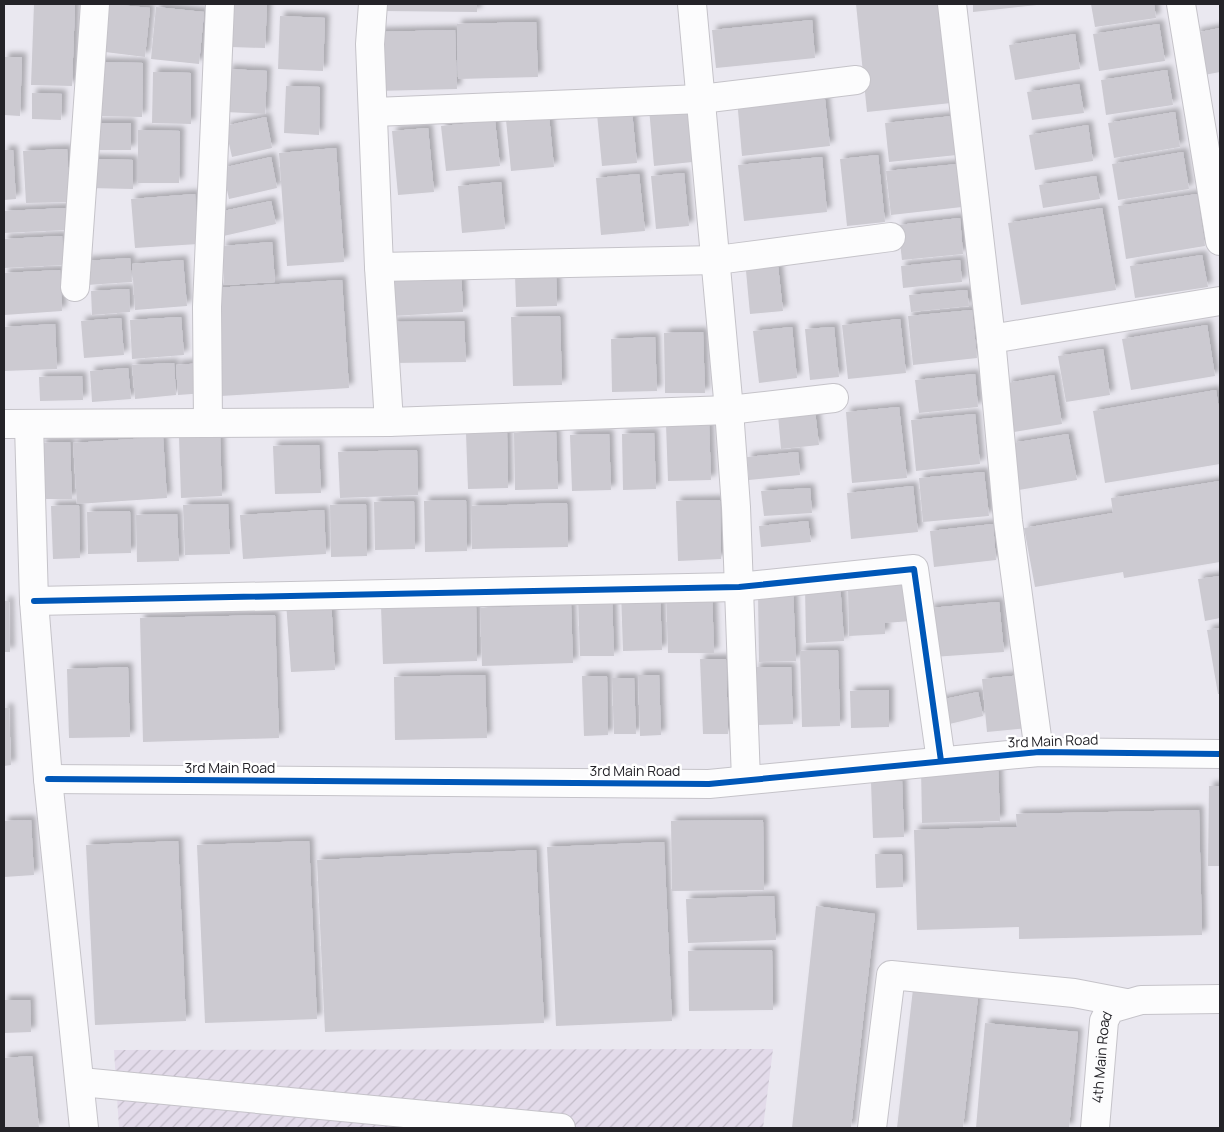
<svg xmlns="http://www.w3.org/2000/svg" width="1224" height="1132" font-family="Manrope,sans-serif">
<defs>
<pattern id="industrial-furrows" width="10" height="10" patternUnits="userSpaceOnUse" patternTransform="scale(1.25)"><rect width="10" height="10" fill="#e3dbea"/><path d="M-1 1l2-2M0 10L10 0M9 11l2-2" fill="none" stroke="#c3bcc9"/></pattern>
<filter id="shadow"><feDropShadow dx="4.5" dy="-4.5" stdDeviation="2.5" flood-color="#0004"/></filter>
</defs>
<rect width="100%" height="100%" fill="#eae8f0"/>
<path fill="url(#industrial-furrows)" d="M773,1049L763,1128H119L114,1050Z"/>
<g fill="#cccad1" filter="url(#shadow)">
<path d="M34,4H75L72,86L31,85Z"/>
<path d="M109,4L150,8L145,57L105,52Z"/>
<path d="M233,4H267L265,48L231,47Z"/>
<path d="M383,4H477V12L383,11Z"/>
<path d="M856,4H941L951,103L867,112Z"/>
<path d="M973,4H1036L1037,5L973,12Z"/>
<path d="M1091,4H1154L1156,18L1095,27Z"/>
<path d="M156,7L204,12L199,64L151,59Z"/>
<path d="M280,16L325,18L323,71L278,69Z"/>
<path d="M812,20L815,58L716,68L712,30Z"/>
<path d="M536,22L538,77L458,79L457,24Z"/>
<path d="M1159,24L1165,61L1099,71L1093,34Z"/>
<path d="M1220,28V72L1204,75L1195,33Z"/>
<path d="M455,30L457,89L375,91L374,32Z"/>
<path d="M1075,34L1080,69L1015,80L1009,45Z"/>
<path d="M4,57H22L20,116L4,115Z"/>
<path d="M92,62L143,63L142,117L92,116Z"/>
<path d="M228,69L267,71L265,114L226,112Z"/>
<path d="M1167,70L1173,105L1106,115L1101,80Z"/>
<path d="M153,72L191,73V124L152,123Z"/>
<path d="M1079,84L1084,113L1032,120L1027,92Z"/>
<path d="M286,86L320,87L319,135L284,133Z"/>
<path d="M824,90L830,146L742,156L737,99Z"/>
<path d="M32,93L62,94L61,120L32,119Z"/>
<path d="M697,103L702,161L654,166L649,108Z"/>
<path d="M632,111L637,163L602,166L597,114Z"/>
<path d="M1175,112L1180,147L1114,158L1108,123Z"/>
<path d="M549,116L554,167L511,171L506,120Z"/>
<path d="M953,116L957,155L889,162L885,123Z"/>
<path d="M266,117L272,148L232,157L225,126Z"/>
<path d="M495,121L500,166L446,171L441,126Z"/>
<path d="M90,123H131V150H89Z"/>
<path d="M1088,125L1093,161L1035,170L1029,135Z"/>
<path d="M428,128L434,192L398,195L392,131Z"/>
<path d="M138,130L180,131L179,183H138Z"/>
<path d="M336,148L344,262L287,266L279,153Z"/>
<path d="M67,149L70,202L26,203L23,151Z"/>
<path d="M4,150H13L16,199L4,200Z"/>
<path d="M1183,152L1189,189L1118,200L1112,164Z"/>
<path d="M878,155L885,222L847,226L840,159Z"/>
<path d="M271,157L277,188L229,199L222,168Z"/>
<path d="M822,157L827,212L744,221L738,165Z"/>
<path d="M89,159L133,160V189L89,188Z"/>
<path d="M958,164L962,207L891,215L886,171Z"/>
<path d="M684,173L689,226L656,229L651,176Z"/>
<path d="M639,174L645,231L601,235L596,178Z"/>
<path d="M1096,176L1100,199L1043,208L1039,185Z"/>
<path d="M501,182L505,229L462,233L458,186Z"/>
<path d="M195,194L198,244L135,248L131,199Z"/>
<path d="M1197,194L1205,246L1126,259L1118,206Z"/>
<path d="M271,201L276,224L219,237L214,213Z"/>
<path d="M66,208L67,230L4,233V211Z"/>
<path d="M1102,208L1116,290L1021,305L1008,223Z"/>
<path d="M960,218L963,254L902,260L898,225Z"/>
<path d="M62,236L64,265L4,268V239Z"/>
<path d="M272,242L275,282L224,285L222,246Z"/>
<path d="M1202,255L1208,287L1135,298L1130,266Z"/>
<path d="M777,257L783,311L750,314L745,260Z"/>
<path d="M130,258L132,282L87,285L85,261Z"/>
<path d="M183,260L187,306L135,310L132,264Z"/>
<path d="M960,260L962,282L903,288L901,266Z"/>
<path d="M60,270L62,311L4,315V273Z"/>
<path d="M461,270L463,312L392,316L389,274Z"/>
<path d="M515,275H556L557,306L516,307Z"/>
<path d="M342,280L349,388L221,396L214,288Z"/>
<path d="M129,289L130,312L92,315L91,291Z"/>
<path d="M967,290L969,306L911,312L909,295Z"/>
<path d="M972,310L977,358L913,365L908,316Z"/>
<path d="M560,316L562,385L513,386L511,317Z"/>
<path d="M181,317L184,355L132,359L130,320Z"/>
<path d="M121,318L124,355L84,358L81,321Z"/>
<path d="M900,319L906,373L848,379L842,325Z"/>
<path d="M464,321L466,362L392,363L391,322Z"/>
<path d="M55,324L57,369L4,371V327Z"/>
<path d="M1207,325L1215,376L1131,390L1122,339Z"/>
<path d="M792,327L797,378L759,383L753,331Z"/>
<path d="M834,327L839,377L810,380L805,329Z"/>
<path d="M703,332L705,393H665L664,333Z"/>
<path d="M655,337L657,391L612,392L611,339Z"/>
<path d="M1103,349L1110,395L1066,402L1058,356Z"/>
<path d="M174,363L176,395L135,399L132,365Z"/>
<path d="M203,363L205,393L178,395L176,365Z"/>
<path d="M128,368L131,399L92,402L90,371Z"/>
<path d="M975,374L978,407L919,413L915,380Z"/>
<path d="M1054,375L1062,424L1014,432L1007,383Z"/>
<path d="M82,376L83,400L40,401L39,377Z"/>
<path d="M1216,390L1220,416V464L1105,483L1093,411Z"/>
<path d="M899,407L907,478L852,483L846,412Z"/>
<path d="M815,411L819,445L781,449L778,415Z"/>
<path d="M975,414L980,464L916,471L911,420Z"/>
<path d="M709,423L711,480L668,481L666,424Z"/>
<path d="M507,432L508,488L468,489L466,433Z"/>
<path d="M556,432L558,489L515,490L514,433Z"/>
<path d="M654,433L656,489L623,490L622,434Z"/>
<path d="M609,434L611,490L572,491L570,435Z"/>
<path d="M1068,434L1077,480L1019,490L1012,443Z"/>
<path d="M220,435L222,496L181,498L179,437Z"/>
<path d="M163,437L167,498L77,504L73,443Z"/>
<path d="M70,442L72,499H44L41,443Z"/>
<path d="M319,445L321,493L275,494L273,446Z"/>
<path d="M417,450L418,495L340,498L338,452Z"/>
<path d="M798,452L800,475L749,480L747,457Z"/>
<path d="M984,472L989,516L923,522L919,478Z"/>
<path d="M1220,481V562L1124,578L1123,572L1035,587L1024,528L1113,513L1111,498Z"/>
<path d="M913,486L918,532L851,539L847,493Z"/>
<path d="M810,488L812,513L764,516L761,491Z"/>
<path d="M466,500L467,551L425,552L424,501Z"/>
<path d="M720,500L721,559L678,561L676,501Z"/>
<path d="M414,501L415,549L375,550L374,502Z"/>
<path d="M567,503L568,547L472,549L471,506Z"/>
<path d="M228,504L230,554L185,555L183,505Z"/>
<path d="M366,504L367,556L331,557L330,505Z"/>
<path d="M79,505L80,558L53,559L51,506Z"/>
<path d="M324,510L326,554L243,559L240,515Z"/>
<path d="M130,511L131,553L88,554L87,512Z"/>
<path d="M177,514L179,561L137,562L136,515Z"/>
<path d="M808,521L811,542L761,547L759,526Z"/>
<path d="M993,524L996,560L934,567L930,531Z"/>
<path d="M1220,576V618L1205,621L1198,579Z"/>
<path d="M840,583L844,641L806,643L805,586Z"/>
<path d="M910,585L911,621L885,623V634L849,636L848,588Z"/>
<path d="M793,589L796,661L759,662L758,592Z"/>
<path d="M712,590L714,653H668L666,591Z"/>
<path d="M660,591L662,650L623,651L621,592Z"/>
<path d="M612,596L614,656H580L578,597Z"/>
<path d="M331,599L335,670L291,672L286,602Z"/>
<path d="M4,601H9L10,652H4Z"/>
<path d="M999,602L1004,652L933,657L929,608Z"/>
<path d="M476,603L477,661L383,664L381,606Z"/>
<path d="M571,605L573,663L482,666L480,608Z"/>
<path d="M275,615L279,738L143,742L140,618Z"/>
<path d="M1220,628V694H1218L1207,630Z"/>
<path d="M838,650L840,726L802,727L800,651Z"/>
<path d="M700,659H726L728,734H703Z"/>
<path d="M128,667L130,737L69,738L67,669Z"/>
<path d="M755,667H791L793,724L757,725Z"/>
<path d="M485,675L487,738L395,740L394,677Z"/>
<path d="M638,675H659L661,735L640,736Z"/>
<path d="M1022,675L1028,728L987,732L982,679Z"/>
<path d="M582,676H607L608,735L584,736Z"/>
<path d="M612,678H634L636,734H614Z"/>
<path d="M889,690V727L851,728L850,691Z"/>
<path d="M978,692L983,716L941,726L935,701Z"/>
<path d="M4,708H9L11,765L4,766Z"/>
<path d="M998,765L1000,821L922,823L921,767Z"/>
<path d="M902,781L904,837L873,838L871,782Z"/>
<path d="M1209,786H1220V866H1208Z"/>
<path d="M1199,810L1202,935L1019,939V927L917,930L914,830L1017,827L1016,814Z"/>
<path d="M31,820L34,875L4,877V821Z"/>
<path d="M763,820L764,890L672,891L671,821Z"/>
<path d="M178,841L186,1021L95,1025L86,845Z"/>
<path d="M309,841L317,1019L205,1023L197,845Z"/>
<path d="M664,842L672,1021L556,1026L547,847Z"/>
<path d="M536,850L544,1023L325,1032L317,860Z"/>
<path d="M875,854H902L903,887L876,888Z"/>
<path d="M774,896L776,940L688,943L686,899Z"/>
<path d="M816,906L875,914L851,1128H792Z"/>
<path d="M772,950L773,1010L689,1011L688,951Z"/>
<path d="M913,989L978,997L963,1128H897Z"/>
<path d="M4,1000H30L31,1032L4,1033Z"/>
<path d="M985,1023L1078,1032L1069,1128H976Z"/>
<path d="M32,1056L39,1128H4V1058Z"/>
</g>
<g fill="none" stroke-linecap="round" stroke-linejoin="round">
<defs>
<g id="minor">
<path d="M692,4L729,410L736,507L746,780"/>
<path d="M952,4L991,339L1008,521L1039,752"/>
<path d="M1181,4L1220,241"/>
<path d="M374,112L701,99L856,80"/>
<path d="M379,267L717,260L891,237"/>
<path d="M75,287L95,4"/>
<path d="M991,339L1220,301"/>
<path d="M389,422L729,410L834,398"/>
<path d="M208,423L207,307L220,4"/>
<path d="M4,424L389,422L379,267L370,44L373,4"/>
<path d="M29,425L34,601L48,779L84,1128"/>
<path d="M34,601L739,587L914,569L941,761"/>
<path d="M48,779L709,784L1039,752L1220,754"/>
<path d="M81,1082L561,1128"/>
<path d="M872,1128L891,975L1074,993L1126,1003"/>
<path id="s1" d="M1095,1128L1104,1021L1110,1009L1141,1000L1220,999"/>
</g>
</defs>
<use href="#minor" stroke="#c5c3c9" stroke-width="30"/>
<use href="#minor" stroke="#fcfcfd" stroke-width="28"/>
<defs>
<g id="cycleway">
<path d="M34,601L739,587L914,569L941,761"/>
<path d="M48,779L709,784L1039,752L1220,754"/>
</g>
</defs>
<use href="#cycleway" stroke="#fff" stroke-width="9"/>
<use href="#cycleway" stroke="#0057b8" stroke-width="6"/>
</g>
<g text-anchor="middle" stroke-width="5" stroke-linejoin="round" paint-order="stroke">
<g font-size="14" fill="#242328" stroke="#fff">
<text transform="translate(1053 741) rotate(-2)" y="5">3rd Main Road</text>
<text x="230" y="773">3rd Main Road</text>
<text x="635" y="776">3rd Main Road</text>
<text dy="5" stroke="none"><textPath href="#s1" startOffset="71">4th Main Road</textPath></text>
</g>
</g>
<rect width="1224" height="1132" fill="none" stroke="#242328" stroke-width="10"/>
</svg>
